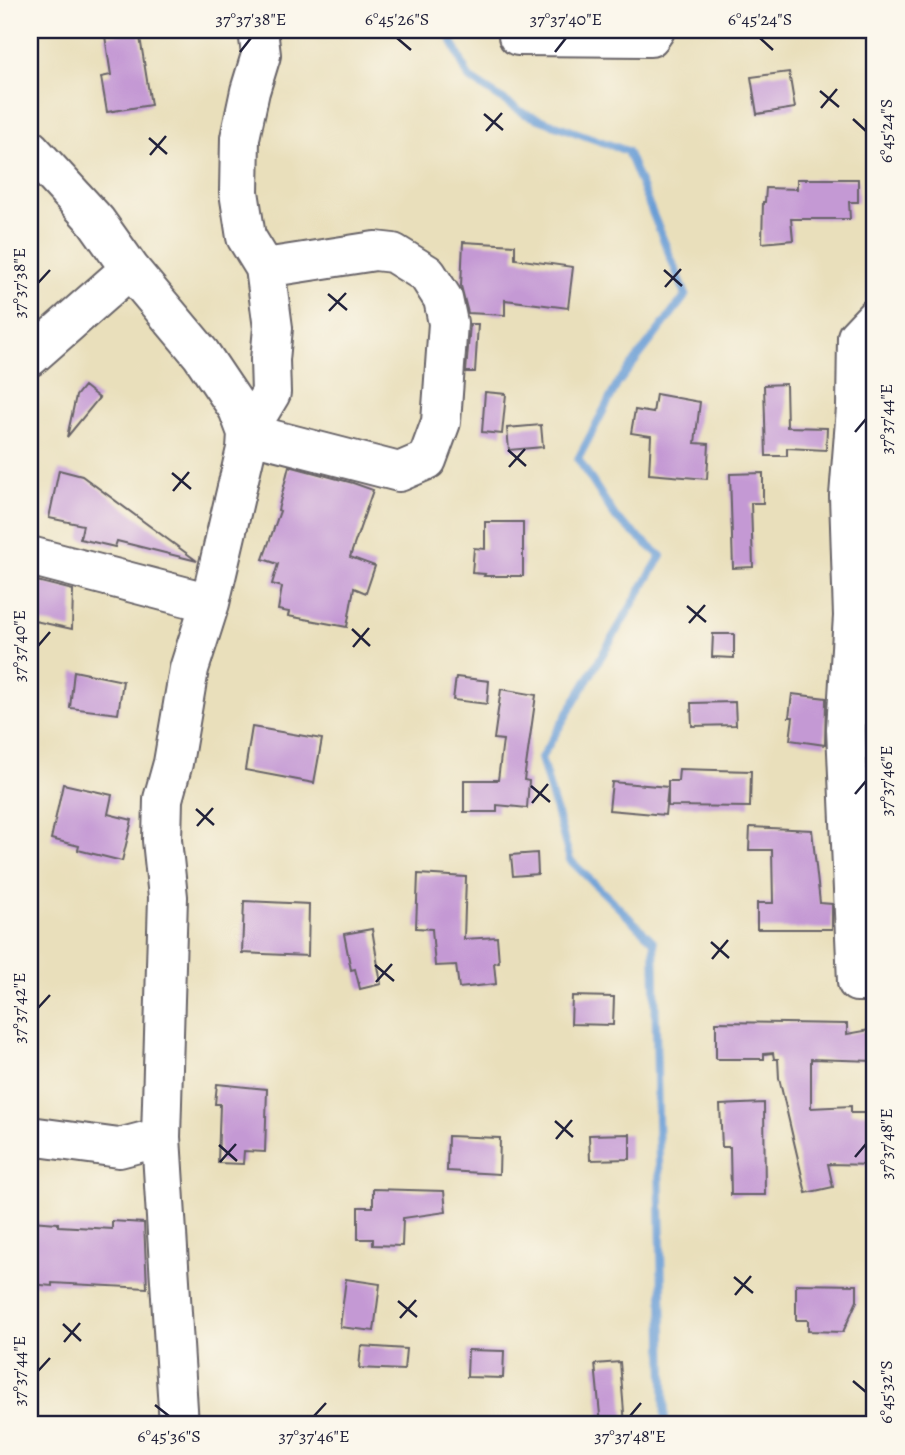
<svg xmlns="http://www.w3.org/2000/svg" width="905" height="1455" font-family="Alegreya,serif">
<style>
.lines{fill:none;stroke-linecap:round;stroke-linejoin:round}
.stream{stroke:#699dd5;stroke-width:8}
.building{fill:#c499d4}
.minor-casing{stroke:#686468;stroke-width:42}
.minor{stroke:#fff;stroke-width:38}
.ticks{fill:none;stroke:#22223b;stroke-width:2.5}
.neatline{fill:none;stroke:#22223b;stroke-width:2.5}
.ticks-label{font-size:18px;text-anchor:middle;fill:#22223b}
</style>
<rect width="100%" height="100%" fill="#fbf7ec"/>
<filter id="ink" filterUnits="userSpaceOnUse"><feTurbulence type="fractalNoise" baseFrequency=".0143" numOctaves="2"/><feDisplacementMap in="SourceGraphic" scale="14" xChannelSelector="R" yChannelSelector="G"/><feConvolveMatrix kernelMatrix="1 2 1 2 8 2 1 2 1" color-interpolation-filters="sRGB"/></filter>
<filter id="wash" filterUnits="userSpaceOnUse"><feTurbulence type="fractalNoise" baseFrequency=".00686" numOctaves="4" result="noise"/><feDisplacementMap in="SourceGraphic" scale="28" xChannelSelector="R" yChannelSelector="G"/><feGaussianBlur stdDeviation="1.57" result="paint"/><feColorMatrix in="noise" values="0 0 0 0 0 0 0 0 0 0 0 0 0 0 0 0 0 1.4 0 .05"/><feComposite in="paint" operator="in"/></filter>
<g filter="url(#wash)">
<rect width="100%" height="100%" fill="#e9dfbb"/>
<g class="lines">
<!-- stream -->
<path class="stream" d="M 447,30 L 469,78 L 525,114 L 627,151 L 686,295 L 618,383 L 578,459 L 616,518 L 661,556 L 541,758 L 570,860 L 654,942 L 665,1425"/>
</g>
<g id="blocks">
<!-- building -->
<path class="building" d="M 139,31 L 151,105 L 107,112 L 101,77 L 111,75 L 105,36 Z
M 789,72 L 795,108 L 757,114 L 751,77 Z
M 797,179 L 858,179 L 858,202 L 849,202 L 850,219 L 791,219 L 793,240 L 762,243 L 763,202 L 765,202 L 766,188 L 797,189 Z
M 463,242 L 515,245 L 515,259 L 573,267 L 568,308 L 505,300 L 505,315 L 468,313 L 461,286 Z
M 470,324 L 478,324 L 475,372 L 466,372 Z
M 786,384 L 787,427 L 827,428 L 826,450 L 787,448 L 787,456 L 766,456 L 764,385 Z
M 84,386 L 99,398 L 67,437 L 76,396 Z
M 485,392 L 506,394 L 502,434 L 482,432 Z
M 656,394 L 700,402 L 695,443 L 709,444 L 707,479 L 649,474 L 651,436 L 631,433 L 635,410 L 653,413 Z
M 541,425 L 543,447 L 509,450 L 507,428 Z
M 289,466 L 353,483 L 373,490 L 350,557 L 375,566 L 366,593 L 354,588 L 347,627 L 288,616 L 289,612 L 278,610 L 282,587 L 272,584 L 278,564 L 263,559 L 280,511 L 278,510 Z
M 59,470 L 82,476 L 197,561 L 117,541 L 115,547 L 80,539 L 83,525 L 49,518 Z
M 763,473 L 763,503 L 751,503 L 753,567 L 733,568 L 730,474 Z
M 485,522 L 523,522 L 523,576 L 484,576 L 485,574 L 472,573 L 474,548 L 485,549 Z
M 33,580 L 73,590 L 72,629 L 30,620 L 30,601 Z
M 713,634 L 734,634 L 734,658 L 712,657 Z
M 74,671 L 123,681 L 118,714 L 70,708 Z
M 456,677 L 489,681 L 487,704 L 453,700 Z
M 501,689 L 536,695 L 524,780 L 529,781 L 527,808 L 497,805 L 497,812 L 464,812 L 464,780 L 498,780 L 503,740 L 494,739 Z
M 792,694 L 826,698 L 825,745 L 790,740 L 793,717 L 789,717 Z
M 735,702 L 736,725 L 692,726 L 691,703 Z
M 252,727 L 322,739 L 314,783 L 245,770 Z
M 679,769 L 751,771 L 750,807 L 668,806 L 668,781 L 678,781 Z
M 612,782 L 668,787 L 665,815 L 609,810 Z
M 63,784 L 112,795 L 108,814 L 132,820 L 122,861 L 78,850 L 79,846 L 51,839 Z
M 750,827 L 812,830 L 820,903 L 832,904 L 832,929 L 757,929 L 757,903 L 773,903 L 772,850 L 749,850 Z
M 537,853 L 538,874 L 513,876 L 511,855 Z
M 418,874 L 466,877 L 464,939 L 497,937 L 499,962 L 494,963 L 496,984 L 459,988 L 456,965 L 435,966 L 432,929 L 416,928 Z
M 244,901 L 309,904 L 308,956 L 242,953 Z
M 372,929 L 381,984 L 360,989 L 355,969 L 351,970 L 344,934 Z
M 572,996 L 614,997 L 613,1025 L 571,1024 Z
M 716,1022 L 847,1024 L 847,1034 L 875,1029 L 875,1061 L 811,1059 L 811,1108 L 851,1106 L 851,1113 L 875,1113 L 875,1165 L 828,1164 L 833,1187 L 806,1193 L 779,1078 L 778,1059 L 774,1059 L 773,1053 L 764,1054 L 764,1059 L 716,1059 Z
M 217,1084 L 267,1089 L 265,1152 L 244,1151 L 243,1164 L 218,1163 L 220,1104 L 215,1104 Z
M 764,1103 L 765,1195 L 731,1195 L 730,1147 L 722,1147 L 720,1105 Z
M 630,1134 L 630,1159 L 590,1160 L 589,1135 Z
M 448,1136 L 500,1138 L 499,1174 L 447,1171 Z
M 373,1189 L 444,1191 L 446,1212 L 403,1218 L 402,1246 L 373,1245 L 373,1239 L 358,1239 L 358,1207 L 373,1207 Z
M 30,1221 L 58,1223 L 58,1226 L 112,1229 L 112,1221 L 144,1223 L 147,1288 L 52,1283 L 52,1286 L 30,1284 Z
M 346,1279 L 380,1284 L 374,1331 L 340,1327 Z
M 796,1284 L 857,1285 L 857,1301 L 843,1332 L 808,1331 L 808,1320 L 796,1320 Z
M 361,1346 L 406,1349 L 404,1370 L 359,1368 Z
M 468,1350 L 504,1351 L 503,1378 L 467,1377 Z
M 620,1362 L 625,1425 L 601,1425 L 595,1364 Z"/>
</g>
</g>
<g filter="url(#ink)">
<use href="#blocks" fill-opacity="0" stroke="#686468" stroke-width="2"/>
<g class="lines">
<defs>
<path id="minor" d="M 258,30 L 261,55 L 250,91 L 240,138 L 239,192 L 246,237 L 265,268 L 273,328 L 270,360 L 271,393 L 247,433 L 399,472 L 427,460 L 441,422 L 448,323 L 443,299 L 427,274 L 393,253 L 375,251 L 265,268
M 518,36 L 650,37 L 655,30
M 30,149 L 96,221 L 130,269 L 201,354 L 238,409 L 247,433 L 246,449 L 210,603 L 189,669 L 173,763 L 163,799 L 162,840 L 168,897 L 161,1137 L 179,1425
M 875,318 L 857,337 L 856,408 L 849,496 L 853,616 L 846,729 L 857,982 L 875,982
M 30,357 L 130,269
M 30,556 L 210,603
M 30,1136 L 119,1148 L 161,1137"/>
</defs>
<!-- minor casing -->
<use href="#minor" class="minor-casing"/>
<!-- minor -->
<use href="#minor" class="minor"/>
</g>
</g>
<!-- ticks -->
<path class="ticks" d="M 397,38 L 411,50M 760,38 L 773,50M 240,52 L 251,38M 555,52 L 566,38M 820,91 L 839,107M 821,108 L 837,89M 484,114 L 503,130M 853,119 L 866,131M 486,131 L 502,113M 149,138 L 167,154M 150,155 L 166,136M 664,270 L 682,286M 38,283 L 50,270M 665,287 L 681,269M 328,294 L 347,310M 329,311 L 346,293M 855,432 L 866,419M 508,450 L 526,466M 509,467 L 525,449M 172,473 L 191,489M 173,491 L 189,472M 687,606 L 706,622M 689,623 L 705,605M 352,629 L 370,646M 38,646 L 50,632M 353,647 L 369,628M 531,786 L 550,802M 855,794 L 866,781M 532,803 L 548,784M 196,809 L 214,825M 197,826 L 213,808M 711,942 L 729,958M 712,959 L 728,940M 375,965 L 394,981M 376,982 L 392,964M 38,1008 L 50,995M 555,1121 L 573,1137M 556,1139 L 572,1120M 219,1145 L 237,1161M 855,1157 L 866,1144M 220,1162 L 236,1144M 734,1277 L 753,1293M 735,1295 L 751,1276M 398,1301 L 417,1317M 400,1318 L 416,1300M 63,1324 L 81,1341M 64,1342 L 80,1323M 38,1371 L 50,1358M 853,1381 L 866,1392M 155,1405 L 169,1416M 314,1416 L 326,1403M 630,1416 L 641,1403"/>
<!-- margin -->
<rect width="905" height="1455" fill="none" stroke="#fbf7ec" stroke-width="77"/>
<rect x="38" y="38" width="828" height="1378" class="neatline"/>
<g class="ticks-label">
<text x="251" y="25">37°37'38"E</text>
<text x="397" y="25">6°45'26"S</text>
<text x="566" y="25">37°37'40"E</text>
<text x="760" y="25">6°45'24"S</text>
<text transform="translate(886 131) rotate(-90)" y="6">6°45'24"S</text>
<text transform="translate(19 283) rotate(-90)" y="6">37°37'38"E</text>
<text transform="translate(886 419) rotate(-90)" y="6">37°37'44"E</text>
<text transform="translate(19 646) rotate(-90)" y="6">37°37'40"E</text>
<text transform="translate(886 781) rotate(-90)" y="6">37°37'46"E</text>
<text transform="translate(19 1008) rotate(-90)" y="6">37°37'42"E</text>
<text transform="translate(886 1144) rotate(-90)" y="6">37°37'48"E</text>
<text transform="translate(19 1371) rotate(-90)" y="6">37°37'44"E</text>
<text transform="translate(886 1392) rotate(-90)" y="6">6°45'32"S</text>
<text x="169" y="1442">6°45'36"S</text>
<text x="314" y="1442">37°37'46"E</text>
<text x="630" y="1442">37°37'48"E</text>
</g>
</svg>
